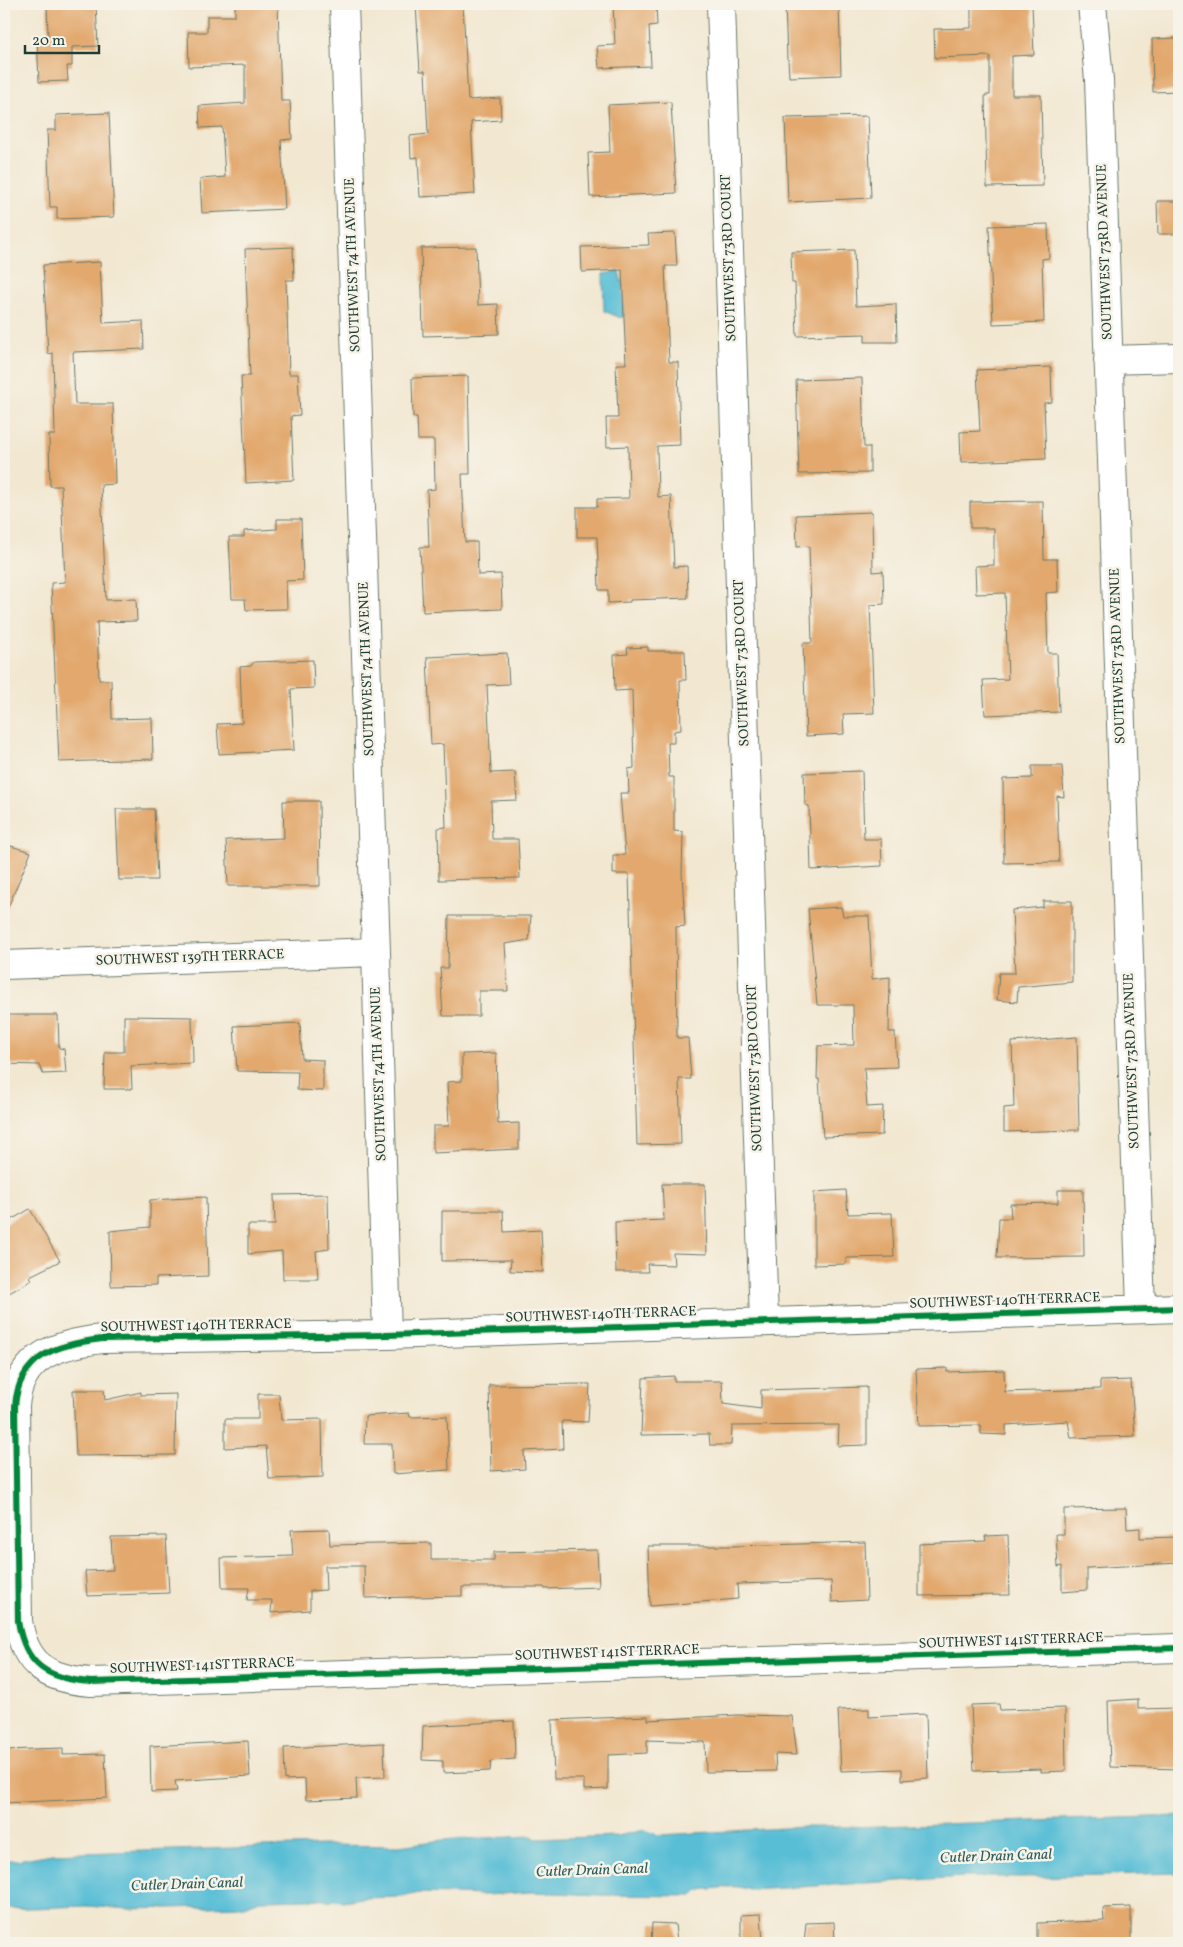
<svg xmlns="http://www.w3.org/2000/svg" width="1183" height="1947" font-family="Vollkorn,serif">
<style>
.water{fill:#58bed6;stroke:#3c7e85}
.building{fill:#e2a86d}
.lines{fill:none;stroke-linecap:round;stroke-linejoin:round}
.minor-casing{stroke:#69796b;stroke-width:30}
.minor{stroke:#fff;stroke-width:28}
.cycleway-casing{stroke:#f7f3e8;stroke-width:9}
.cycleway{stroke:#00873e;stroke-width:6}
.labels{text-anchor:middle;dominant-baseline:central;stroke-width:5;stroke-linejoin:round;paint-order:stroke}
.street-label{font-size:14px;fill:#1f3d34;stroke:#f7f3e8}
.water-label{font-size:15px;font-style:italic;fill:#2d5d5c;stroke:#f7f3e8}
</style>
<rect width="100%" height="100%" fill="#f7f3e8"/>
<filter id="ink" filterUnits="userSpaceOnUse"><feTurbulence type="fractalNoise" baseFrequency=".02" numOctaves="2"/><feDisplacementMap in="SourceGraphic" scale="10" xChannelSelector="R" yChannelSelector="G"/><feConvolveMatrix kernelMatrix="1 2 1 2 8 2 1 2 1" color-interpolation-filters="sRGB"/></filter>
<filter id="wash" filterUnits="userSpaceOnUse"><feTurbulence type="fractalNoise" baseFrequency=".0096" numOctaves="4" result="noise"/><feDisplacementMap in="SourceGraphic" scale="20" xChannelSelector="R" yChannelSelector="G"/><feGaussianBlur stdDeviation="1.12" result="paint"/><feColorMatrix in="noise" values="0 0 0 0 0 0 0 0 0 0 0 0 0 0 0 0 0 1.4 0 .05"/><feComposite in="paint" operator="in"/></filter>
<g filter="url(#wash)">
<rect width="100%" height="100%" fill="#f2e8d2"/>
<!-- water -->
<path class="water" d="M 619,271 L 624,292 L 623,316 L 621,318 L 604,311 L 603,274 Z
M 1179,1816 L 1179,1873 L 1028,1877 L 964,1877 L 750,1890 C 737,1886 733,1886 719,1888 C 708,1890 701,1887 693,1896 L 599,1895 L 531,1892 L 487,1895 L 419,1893 L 402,1897 L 362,1898 L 343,1901 L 310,1899 L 260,1900 L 244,1906 L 130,1909 L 86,1906 L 4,1909 L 4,1860 L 18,1860 L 52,1854 L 323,1845 L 399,1846 L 442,1840 L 532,1836 L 536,1839 L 617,1836 L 645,1830 L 659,1835 L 802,1827 L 852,1827 Z"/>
<g id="blocks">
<!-- building -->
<path class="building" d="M 47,4 L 96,4 L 98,46 L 72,47 L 72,66 L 67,66 L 68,81 L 39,82 L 37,37 L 48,37 Z
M 235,4 L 278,4 L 281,101 L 290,101 L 292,139 L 281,140 L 285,209 L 202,213 L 200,179 L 225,177 L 222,127 L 200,128 L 199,106 L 245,103 L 245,65 L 189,67 L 188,32 L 207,32 L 207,16 L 235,16 Z
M 416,4 L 463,4 L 468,100 L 500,98 L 501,120 L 471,122 L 475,194 L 420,197 L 418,157 L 411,158 L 410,136 L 428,134 L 425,71 L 420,71 Z
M 613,4 L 656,4 L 657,25 L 649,26 L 651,66 L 599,68 L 597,46 L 615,45 Z
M 785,4 L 839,4 L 841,75 L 789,77 L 788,59 L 787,59 Z
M 971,4 L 1032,4 L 1034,55 L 1012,56 L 1012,95 L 1041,95 L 1043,186 L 987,187 L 985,95 L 990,95 L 990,56 L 935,58 L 934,29 L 971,28 Z
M 1179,38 L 1179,91 L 1153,92 L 1152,39 Z
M 671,102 L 676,193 L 590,197 L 588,153 L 610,152 L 608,105 Z
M 109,113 L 114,217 L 57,219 L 57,207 L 50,207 L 47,130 L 56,130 L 56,115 Z
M 868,116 L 871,198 L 788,202 L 785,118 Z
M 1157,201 L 1179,201 L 1179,234 L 1158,234 Z
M 1048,224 L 1049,258 L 1042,259 L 1044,322 L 993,324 L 989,226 Z
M 675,233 L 677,266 L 665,266 L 669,362 L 678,362 L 680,445 L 657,446 L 658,497 L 671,496 L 674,567 L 687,566 L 688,598 L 630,600 L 630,602 L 608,603 L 608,590 L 599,590 L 597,537 L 577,537 L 577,507 L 597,507 L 597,499 L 629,498 L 628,446 L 607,447 L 606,418 L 618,418 L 616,364 L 626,364 L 622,270 L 582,272 L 581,247 L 649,245 L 648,234 Z
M 293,247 L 294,280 L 286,280 L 289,374 L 298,374 L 300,415 L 291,416 L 294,480 L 246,483 L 241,376 L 250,376 L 245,249 Z
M 476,247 L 478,305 L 498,304 L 499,334 L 423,336 L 421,248 Z
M 854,250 L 856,306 L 896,304 L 897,342 L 865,342 L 865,334 L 797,336 L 795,283 L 792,283 L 791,252 Z
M 100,262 L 103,323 L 143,321 L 144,349 L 73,352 L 75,404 L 113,404 L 115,484 L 101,485 L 106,600 L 136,599 L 137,621 L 97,622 L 99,680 L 111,680 L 112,719 L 152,718 L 153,759 L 59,762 L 51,583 L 65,582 L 61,486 L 50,486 L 49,435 L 55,435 L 53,353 L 48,354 L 43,265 Z
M 1051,367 L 1052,402 L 1044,403 L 1046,459 L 961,462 L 960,432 L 980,431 L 977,370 Z
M 468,376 L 470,474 L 462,474 L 465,542 L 477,542 L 478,575 L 501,574 L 502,609 L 423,612 L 420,547 L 429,547 L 427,490 L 435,489 L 434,440 L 418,440 L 417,417 L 413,417 L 412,378 Z
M 862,378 L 864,447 L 870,447 L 870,473 L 799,474 L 796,380 Z
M 1043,501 L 1044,559 L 1057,559 L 1058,592 L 1046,593 L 1048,653 L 1057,653 L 1059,712 L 985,715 L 983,680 L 1008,679 L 1005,593 L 976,594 L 975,566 L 994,565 L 994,528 L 970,528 L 970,502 Z
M 872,512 L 873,572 L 883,571 L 884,604 L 870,605 L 874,713 L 843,714 L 844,734 L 806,736 L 803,643 L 812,643 L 809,546 L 797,547 L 796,515 Z
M 277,519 L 301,519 L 303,580 L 286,581 L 287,609 L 246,610 L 245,599 L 232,599 L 229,537 L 244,537 L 244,531 L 277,529 Z
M 648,647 L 648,651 L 685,651 L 686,680 L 680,680 L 681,730 L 674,731 L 674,743 L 668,743 L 669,777 L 674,777 L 674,831 L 683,832 L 682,873 L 685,926 L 676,927 L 677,1038 L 688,1038 L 691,1079 L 679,1079 L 681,1144 L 637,1145 L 629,874 L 613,874 L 613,855 L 625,855 L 620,793 L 629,793 L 628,769 L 634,768 L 632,690 L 615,691 L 614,655 L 628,654 L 627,648 Z
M 507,653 L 509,684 L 487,685 L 491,773 L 515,772 L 517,800 L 491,801 L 492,839 L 518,839 L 520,878 L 439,880 L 438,828 L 446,827 L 443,744 L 431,745 L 427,657 Z
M 313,660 L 314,688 L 291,689 L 294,750 L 219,754 L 217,724 L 242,723 L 240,667 L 251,666 L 254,662 Z
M 1032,766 L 1062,766 L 1064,797 L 1057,796 L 1059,862 L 1004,863 L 1003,779 L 1032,778 Z
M 862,771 L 864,839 L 881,839 L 882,866 L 811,870 L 809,806 L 805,805 L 804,773 Z
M 283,801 L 319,801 L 320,886 L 228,886 L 226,840 L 284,838 Z
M 116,809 L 154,809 L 157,880 L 119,880 Z
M 4,844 L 31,852 L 4,917 Z
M 1043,901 L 1072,901 L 1072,982 L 1018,987 L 1017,1002 L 997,1000 L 999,973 L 1015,973 L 1012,910 L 1043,907 Z
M 841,907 L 843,916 L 869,916 L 872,979 L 890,977 L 889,1032 L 895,1032 L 897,1067 L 864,1068 L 867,1107 L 883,1106 L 882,1135 L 823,1137 L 819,1079 L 817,1079 L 818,1046 L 854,1045 L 853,1005 L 817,1005 L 808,909 Z
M 449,916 L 531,916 L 529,940 L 505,944 L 508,991 L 479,991 L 479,1016 L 443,1016 L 440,968 L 448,968 Z
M 4,1015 L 58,1015 L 59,1048 L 64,1049 L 66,1073 L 43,1074 L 39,1065 L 4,1064 Z
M 124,1016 L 192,1017 L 193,1063 L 131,1066 L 132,1089 L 104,1089 L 105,1052 L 124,1052 Z
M 300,1023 L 302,1059 L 323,1060 L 323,1091 L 297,1090 L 298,1072 L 237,1071 L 234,1026 Z
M 1077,1037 L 1079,1130 L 1004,1132 L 1004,1108 L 1014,1107 L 1012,1042 Z
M 496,1053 L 498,1124 L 519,1123 L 519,1149 L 433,1153 L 433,1126 L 449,1126 L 447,1082 L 462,1081 L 462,1054 Z
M 662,1184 L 705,1184 L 707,1254 L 673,1253 L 674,1265 L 647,1264 L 648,1272 L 616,1272 L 615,1222 L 664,1220 Z
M 846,1190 L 848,1214 L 892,1213 L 894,1257 L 846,1258 L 846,1264 L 814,1265 L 814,1192 Z
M 1058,1190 L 1083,1190 L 1084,1257 L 997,1258 L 999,1218 L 1011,1218 L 1010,1204 L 1058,1203 Z
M 328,1194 L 329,1249 L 316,1251 L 318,1279 L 283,1279 L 282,1251 L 248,1254 L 248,1225 L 275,1225 L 274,1195 Z
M 206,1197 L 208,1276 L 156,1278 L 156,1285 L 111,1286 L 110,1231 L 150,1227 L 150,1200 Z
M 30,1209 L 60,1261 L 30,1276 L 32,1280 L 4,1296 L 4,1224 Z
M 442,1211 L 503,1211 L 504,1232 L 541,1230 L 543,1272 L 510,1271 L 511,1260 L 442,1261 Z
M 947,1368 L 947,1372 L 1004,1370 L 1005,1392 L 1100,1389 L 1100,1381 L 1131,1380 L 1135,1436 L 1071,1438 L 1068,1421 L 1006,1425 L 1006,1435 L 981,1434 L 981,1425 L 919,1426 L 916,1369 Z
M 674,1376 L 674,1381 L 722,1381 L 723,1404 L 761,1409 L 761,1390 L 867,1387 L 867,1445 L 838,1446 L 839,1425 L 732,1426 L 731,1445 L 710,1445 L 709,1434 L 641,1435 L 643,1378 Z
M 590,1384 L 588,1422 L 562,1421 L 563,1449 L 524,1451 L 525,1469 L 491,1471 L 489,1385 Z
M 73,1390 L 104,1390 L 105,1400 L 141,1392 L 141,1395 L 176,1394 L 175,1455 L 76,1456 Z
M 258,1394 L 279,1394 L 281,1420 L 322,1419 L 323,1477 L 269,1479 L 266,1446 L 225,1448 L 225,1419 L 258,1419 Z
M 409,1413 L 410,1417 L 447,1416 L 449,1470 L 393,1474 L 392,1444 L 364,1444 L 365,1416 Z
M 1126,1508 L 1127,1529 L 1140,1528 L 1140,1538 L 1179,1537 L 1179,1563 L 1087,1568 L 1087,1590 L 1062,1592 L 1062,1566 L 1058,1567 L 1056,1534 L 1064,1534 L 1064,1509 Z
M 329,1529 L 330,1545 L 431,1543 L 431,1560 L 494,1560 L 494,1552 L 597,1550 L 599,1587 L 545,1589 L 544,1587 L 462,1587 L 462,1596 L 365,1598 L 364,1566 L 325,1566 L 326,1590 L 310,1591 L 310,1610 L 271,1613 L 272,1600 L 247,1600 L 249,1588 L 222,1588 L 221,1558 L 293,1556 L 291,1530 Z
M 1008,1535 L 1010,1595 L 919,1596 L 919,1544 L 986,1541 L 985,1536 Z
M 166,1536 L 169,1593 L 87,1596 L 85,1571 L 113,1570 L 111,1537 Z
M 865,1542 L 867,1600 L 832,1602 L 831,1581 L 737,1584 L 738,1599 L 650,1606 L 648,1546 L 735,1546 Z
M 1138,1699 L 1138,1709 L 1179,1708 L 1179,1769 L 1110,1767 L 1108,1701 Z
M 999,1704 L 1000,1710 L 1065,1708 L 1066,1771 L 1041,1772 L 1041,1769 L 974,1771 L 971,1705 Z
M 869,1709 L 869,1717 L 926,1714 L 928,1778 L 902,1780 L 902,1769 L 841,1771 L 838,1710 Z
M 737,1715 L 792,1716 L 797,1755 L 775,1754 L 776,1771 L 706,1772 L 705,1742 L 647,1740 L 647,1753 L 608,1755 L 608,1789 L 584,1790 L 584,1779 L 554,1779 L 552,1720 L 648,1716 L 648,1720 Z
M 514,1721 L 515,1759 L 491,1761 L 490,1771 L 443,1773 L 443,1761 L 422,1760 L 423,1726 Z
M 248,1741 L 250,1776 L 175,1781 L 177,1791 L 151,1792 L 150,1746 Z
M 384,1743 L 385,1777 L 356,1778 L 357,1798 L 306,1800 L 305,1779 L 285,1780 L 284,1748 Z
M 63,1748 L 63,1755 L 105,1754 L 107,1798 L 4,1803 L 4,1750 Z
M 1131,1907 L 1131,1943 L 1037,1943 L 1037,1923 L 1104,1921 L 1103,1908 Z
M 761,1914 L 763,1943 L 741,1943 L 741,1915 Z
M 834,1922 L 835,1943 L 804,1943 L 806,1923 Z
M 652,1923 L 675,1924 L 677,1943 L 651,1943 Z"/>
</g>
</g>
<g filter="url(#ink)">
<use href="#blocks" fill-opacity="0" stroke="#69796b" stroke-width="1"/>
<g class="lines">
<defs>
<path id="minor" d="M 344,4 L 376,952 L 387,1335
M 721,4 L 764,1322
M 1092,4 L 1099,80 L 1141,1309
M 1108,360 L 1179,358
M 4,965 L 376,952
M 1179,1308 L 387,1335 L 102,1339 C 58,1344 19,1355 15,1406 L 18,1621 C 25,1666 48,1679 91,1682 L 1179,1648"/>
</defs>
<!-- minor casing -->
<use href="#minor" class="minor-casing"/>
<!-- minor -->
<use href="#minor" class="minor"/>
<defs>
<path id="cycleway" d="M 1179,1308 L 387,1335 L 102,1339 C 58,1344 19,1355 15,1406 L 18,1621 C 25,1666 48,1679 91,1682 L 1179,1648"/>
</defs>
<!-- cycleway casing -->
<use href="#cycleway" class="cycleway-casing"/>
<!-- cycleway -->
<use href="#cycleway" class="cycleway"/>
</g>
</g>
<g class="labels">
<!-- street labels -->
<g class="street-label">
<text transform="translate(1105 252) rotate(-92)">SOUTHWEST 73RD AVENUE</text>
<text transform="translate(729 258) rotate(-92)">SOUTHWEST 73RD COURT</text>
<text transform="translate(353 265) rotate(-92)">SOUTHWEST 74TH AVENUE</text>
<text transform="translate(1118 656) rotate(-92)">SOUTHWEST 73RD AVENUE</text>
<text transform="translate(742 663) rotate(-92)">SOUTHWEST 73RD COURT</text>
<text transform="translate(367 669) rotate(-92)">SOUTHWEST 74TH AVENUE</text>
<text transform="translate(190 958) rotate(-2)">SOUTHWEST 139TH TERRACE</text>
<text transform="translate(1132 1061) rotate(-92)">SOUTHWEST 73RD AVENUE</text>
<text transform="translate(755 1068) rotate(-92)">SOUTHWEST 73RD COURT</text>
<text transform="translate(379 1074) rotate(-92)">SOUTHWEST 74TH AVENUE</text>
<text transform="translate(1005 1301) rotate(-2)">SOUTHWEST 140TH TERRACE</text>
<text transform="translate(601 1315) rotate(-2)">SOUTHWEST 140TH TERRACE</text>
<text transform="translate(196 1326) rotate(-1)">SOUTHWEST 140TH TERRACE</text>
<text transform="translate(1011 1641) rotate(-2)">SOUTHWEST 141ST TERRACE</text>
<text transform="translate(607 1653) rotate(-2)">SOUTHWEST 141ST TERRACE</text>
<text transform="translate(202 1666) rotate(-2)">SOUTHWEST 141ST TERRACE</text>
</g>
<!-- water labels -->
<g class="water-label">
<text transform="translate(996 1857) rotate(-2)">Cutler Drain Canal</text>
<text transform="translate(592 1871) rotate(-2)">Cutler Drain Canal</text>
<text transform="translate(187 1885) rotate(-2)">Cutler Drain Canal</text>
</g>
</g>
<!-- margin -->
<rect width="1183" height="1947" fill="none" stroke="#f7f3e8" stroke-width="20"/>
<!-- scale -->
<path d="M25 45v8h74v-8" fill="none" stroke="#1f3d34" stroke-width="2.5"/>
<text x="32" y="45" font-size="15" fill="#1f3d34" stroke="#f7f3e8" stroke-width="4" paint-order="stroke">20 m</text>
</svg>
